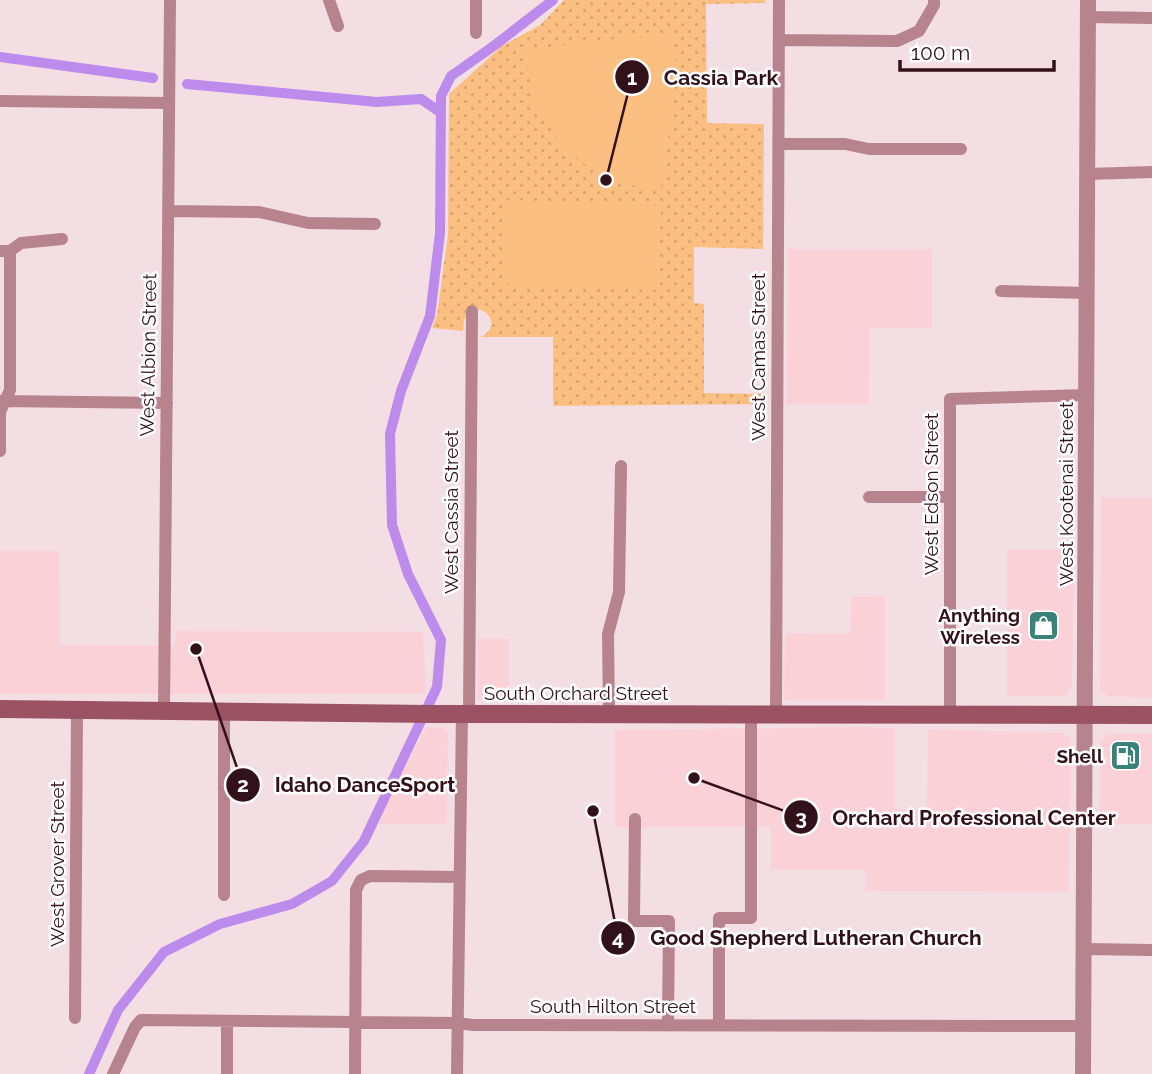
<svg xmlns="http://www.w3.org/2000/svg" width="1152" height="1074" font-family="Raleway,sans-serif">
<style>
.built{fill:#fbd1d8}
.grass{fill:url(#grass-dots)}
.pitch{fill:#fbbf82}
.lines{fill:none;stroke-linecap:round;stroke-linejoin:round}
.canal{stroke:#bc8bec;stroke-width:10}
.minor{stroke:#b7838d;stroke-width:12}
.tertiary{stroke:#b7838d;stroke-width:16}
.secondary{stroke:#9b5363;stroke-width:18}
.labels{text-anchor:middle;dominant-baseline:central;stroke-width:5;stroke-linejoin:round;paint-order:stroke}
.street-label{font-size:19px;fill:#33111a;stroke:#fff}
.poi-label{font-size:19px;font-weight:bold;fill:#33111a;stroke:#fff;text-anchor:end}
.leader{fill:none;stroke:#33111a;stroke-width:2.5}
.callout-dot{fill:#33111a;stroke:#fff;stroke-width:2.5}
.mark-label{font-size:21px;text-anchor:middle;font-weight:bold;fill:#fff}
.callout-label{font-size:21px;text-anchor:middle;font-weight:bold;fill:#33111a;stroke:#fff;stroke-width:5;stroke-linejoin:round;paint-order:stroke}
</style>
<defs>
<pattern id="grass-dots" width="8" height="8" patternUnits="userSpaceOnUse" patternTransform="scale(1.75)"><rect width="8" height="8" fill="#fbbf82"/><path d="M2 2h.1M6 6h.1" fill="none" stroke="#d8a370" stroke-width="1.8" stroke-linecap="round"/></pattern>
</defs>
<rect width="100%" height="100%" fill="#f3dfe3"/>
<!-- built -->
<path class="built" d="M 788,249 L 932,249 L 932,328 L 870,328 L 869,404 L 786,404 Z
M 1101,497 L 1152,497 L 1152,698 L 1108,696 L 1100,689 Z
M 1007,550 L 1074,550 L 1072,688 L 1065,696 L 1007,696 Z
M 0,551 L 59,551 L 60,645 L 175,646 L 176,631 L 423,632 L 426,688 L 425,694 L 0,694 Z
M 885,596 L 885,700 L 784,700 L 785,633 L 850,634 L 851,597 Z
M 478,639 L 509,639 L 509,700 L 478,700 Z
M 427,727 L 444,728 L 448,734 L 447,824 L 379,824 L 396,782 Z
M 866,727 L 895,729 L 895,809 L 927,810 L 928,729 L 1064,733 L 1071,739 L 1069,892 L 865,891 L 865,870 L 771,870 L 771,826 L 615,827 L 615,730 Z
M 1108,734 L 1152,734 L 1152,824 L 1099,824 L 1100,742 Z"/>
<!-- grass -->
<path class="grass" d="M 564,0 L 765,0 L 765,3 L 706,4 L 707,123 L 764,124 L 763,249 L 694,247 L 694,303 L 704,304 L 704,393 L 763,394 L 763,404 L 553,406 L 553,337 L 481,337 C 505,324 481,299 467,315 C 463,319 464,326 463,331 L 432,328 L 437,315 L 448,235 L 449,94 L 502,46 L 540,25 Z"/>
<!-- pitch -->
<path class="pitch" d="M 669,36 L 676,49 L 676,81 L 661,189 L 628,185 L 590,169 L 559,142 L 533,100 L 525,50 L 623,38 Z
M 505,200 L 661,206 L 658,290 L 502,284 Z"/>
<g class="lines">
<!-- canal -->
<path class="canal" d="M 0,57 L 153,78
M 187,84 L 377,102 L 421,99 L 440,112
M 89,1074 L 118,1010 L 164,952 L 220,924 L 292,904 L 332,881 L 364,841 L 437,687 L 441,640 L 408,574 L 392,525 L 390,434 L 401,391 L 430,316 L 440,233 L 441,96 L 451,76 L 495,45 L 553,0"/>
<!-- minor -->
<path class="minor" d="M 329,0 L 338,26
M 1088,17 L 1152,18
M 476,33 L 476,0
M 779,40 L 897,41 L 919,31 L 934,5 L 934,0
M 0,101 L 169,103
M 779,144 L 845,144 L 869,149 L 961,149
M 1088,174 L 1152,172
M 168,211 L 259,212 L 308,223 L 375,224
M 0,251 L 10,251 L 21,243 L 62,239
M 1001,291 L 1087,293
M 0,401 L 167,403
M 0,451 L 0,412 L 10,390 L 10,251
M 869,497 L 950,497
M 164,711 L 170,0
M 469,714 L 472,311
M 609,714 L 608,634 L 619,592 L 621,466
M 776,714 L 779,0
M 950,715 L 950,399 L 1087,395
M 635,819 L 634,921 L 669,921 L 668,1025
M 224,895 L 224,711
M 1085,949 L 1152,950
M 75,1018 L 77,710
M 719,1025 L 719,918 L 751,918 L 751,714
M 113,1074 L 135,1027 L 141,1020 L 457,1023 L 473,1025 L 1084,1026
M 227,1074 L 227,1021
M 355,1074 L 356,890 L 361,880 L 370,876 L 460,877
M 457,1074 L 462,714"/>
<!-- tertiary -->
<path class="tertiary" d="M 1083,1074 C 1088,716 1088,358 1088,0"/>
<!-- secondary -->
<path class="secondary" d="M 0,709 L 432,714 L 1152,715"/>
</g>
<!-- icons -->
<defs>
<symbol id="shop-square" viewBox="-11 -11 22 22"><rect x="-9" y="-9" width="18" height="18" rx="4" fill="#3a817a" stroke="#fff"/><path d="M-5-2.5h2.3a2.7 3.5 0 0 1 5.4 0H5L5.5 6h-11ZM-1.5-2.5h3a1.5 2.3 0 0 0-3 0Z" fill="#fff"/></symbol>
<symbol id="fuel-square" viewBox="-11 -11 22 22"><rect x="-9" y="-9" width="18" height="18" rx="4" fill="#3a817a" stroke="#fff"/><path d="M-5.5-6h7V0h2V4h1.3V-2.5L3-4.5l.8-.8L6-3V5H2.5V1h-1V6h-7ZM-4.2-4.7v3.2H.2V-4.7Z" fill="#fff"/></symbol>
</defs>
<g fill-rule="evenodd">
<use href="#shop-square" x="1026" y="608" width="35" height="35"/>
<use href="#fuel-square" x="1108" y="738" width="35" height="35"/>
</g>
<g class="labels">
<!-- street labels -->
<g class="street-label">
<text transform="translate(148 355) rotate(-89)">West Albion Street</text>
<text transform="translate(758 357) rotate(-90)">West Camas Street</text>
<text transform="translate(931 494) rotate(-90)">West Edson Street</text>
<text transform="translate(1066 494) rotate(-90)">West Kootenai Street</text>
<text transform="translate(451 512) rotate(-90)">West Cassia Street</text>
<text x="576" y="693">South Orchard Street</text>
<text transform="translate(57 864) rotate(-90)">West Grover Street</text>
<text x="613" y="1006">South Hilton Street</text>
</g>
<!-- poi labels -->
<g class="poi-label">
<text x="1020" y="615">Anything<tspan x="1020" dy="22">Wireless</tspan></text>
<text x="1103" y="756">Shell</text>
</g>
</g>
<!-- callouts -->
<path class="leader" d="M606 180L632 77M196 649L243 785M694 778L801 817M593 811L618 938"/>
<g class="callout-dot">
<circle cx="606" cy="180" r="7"/>
<circle cx="196" cy="649" r="7"/>
<circle cx="694" cy="778" r="7"/>
<circle cx="593" cy="811" r="7"/>
<circle cx="632" cy="77" r="18"/>
<circle cx="243" cy="785" r="18"/>
<circle cx="801" cy="817" r="18"/>
<circle cx="618" cy="938" r="18"/>
</g>
<g class="mark-label">
<text x="632" y="85">1</text>
<text x="243" y="792">2</text>
<text x="801" y="825">3</text>
<text x="618" y="945">4</text>
</g>
<g class="callout-label">
<text x="721" y="85">Cassia Park</text>
<text x="365" y="792">Idaho DanceSport</text>
<text x="974" y="825">Orchard Professional Center</text>
<text x="816" y="945">Good Shepherd Lutheran Church</text>
</g>
<!-- scale -->
<path d="M900 60v10h154v-10" fill="none" stroke="#33111a" stroke-width="3.5"/>
<text x="911" y="60" font-size="21" fill="#33111a" stroke="#ffffff" stroke-width="5" paint-order="stroke">100 m</text>
</svg>
